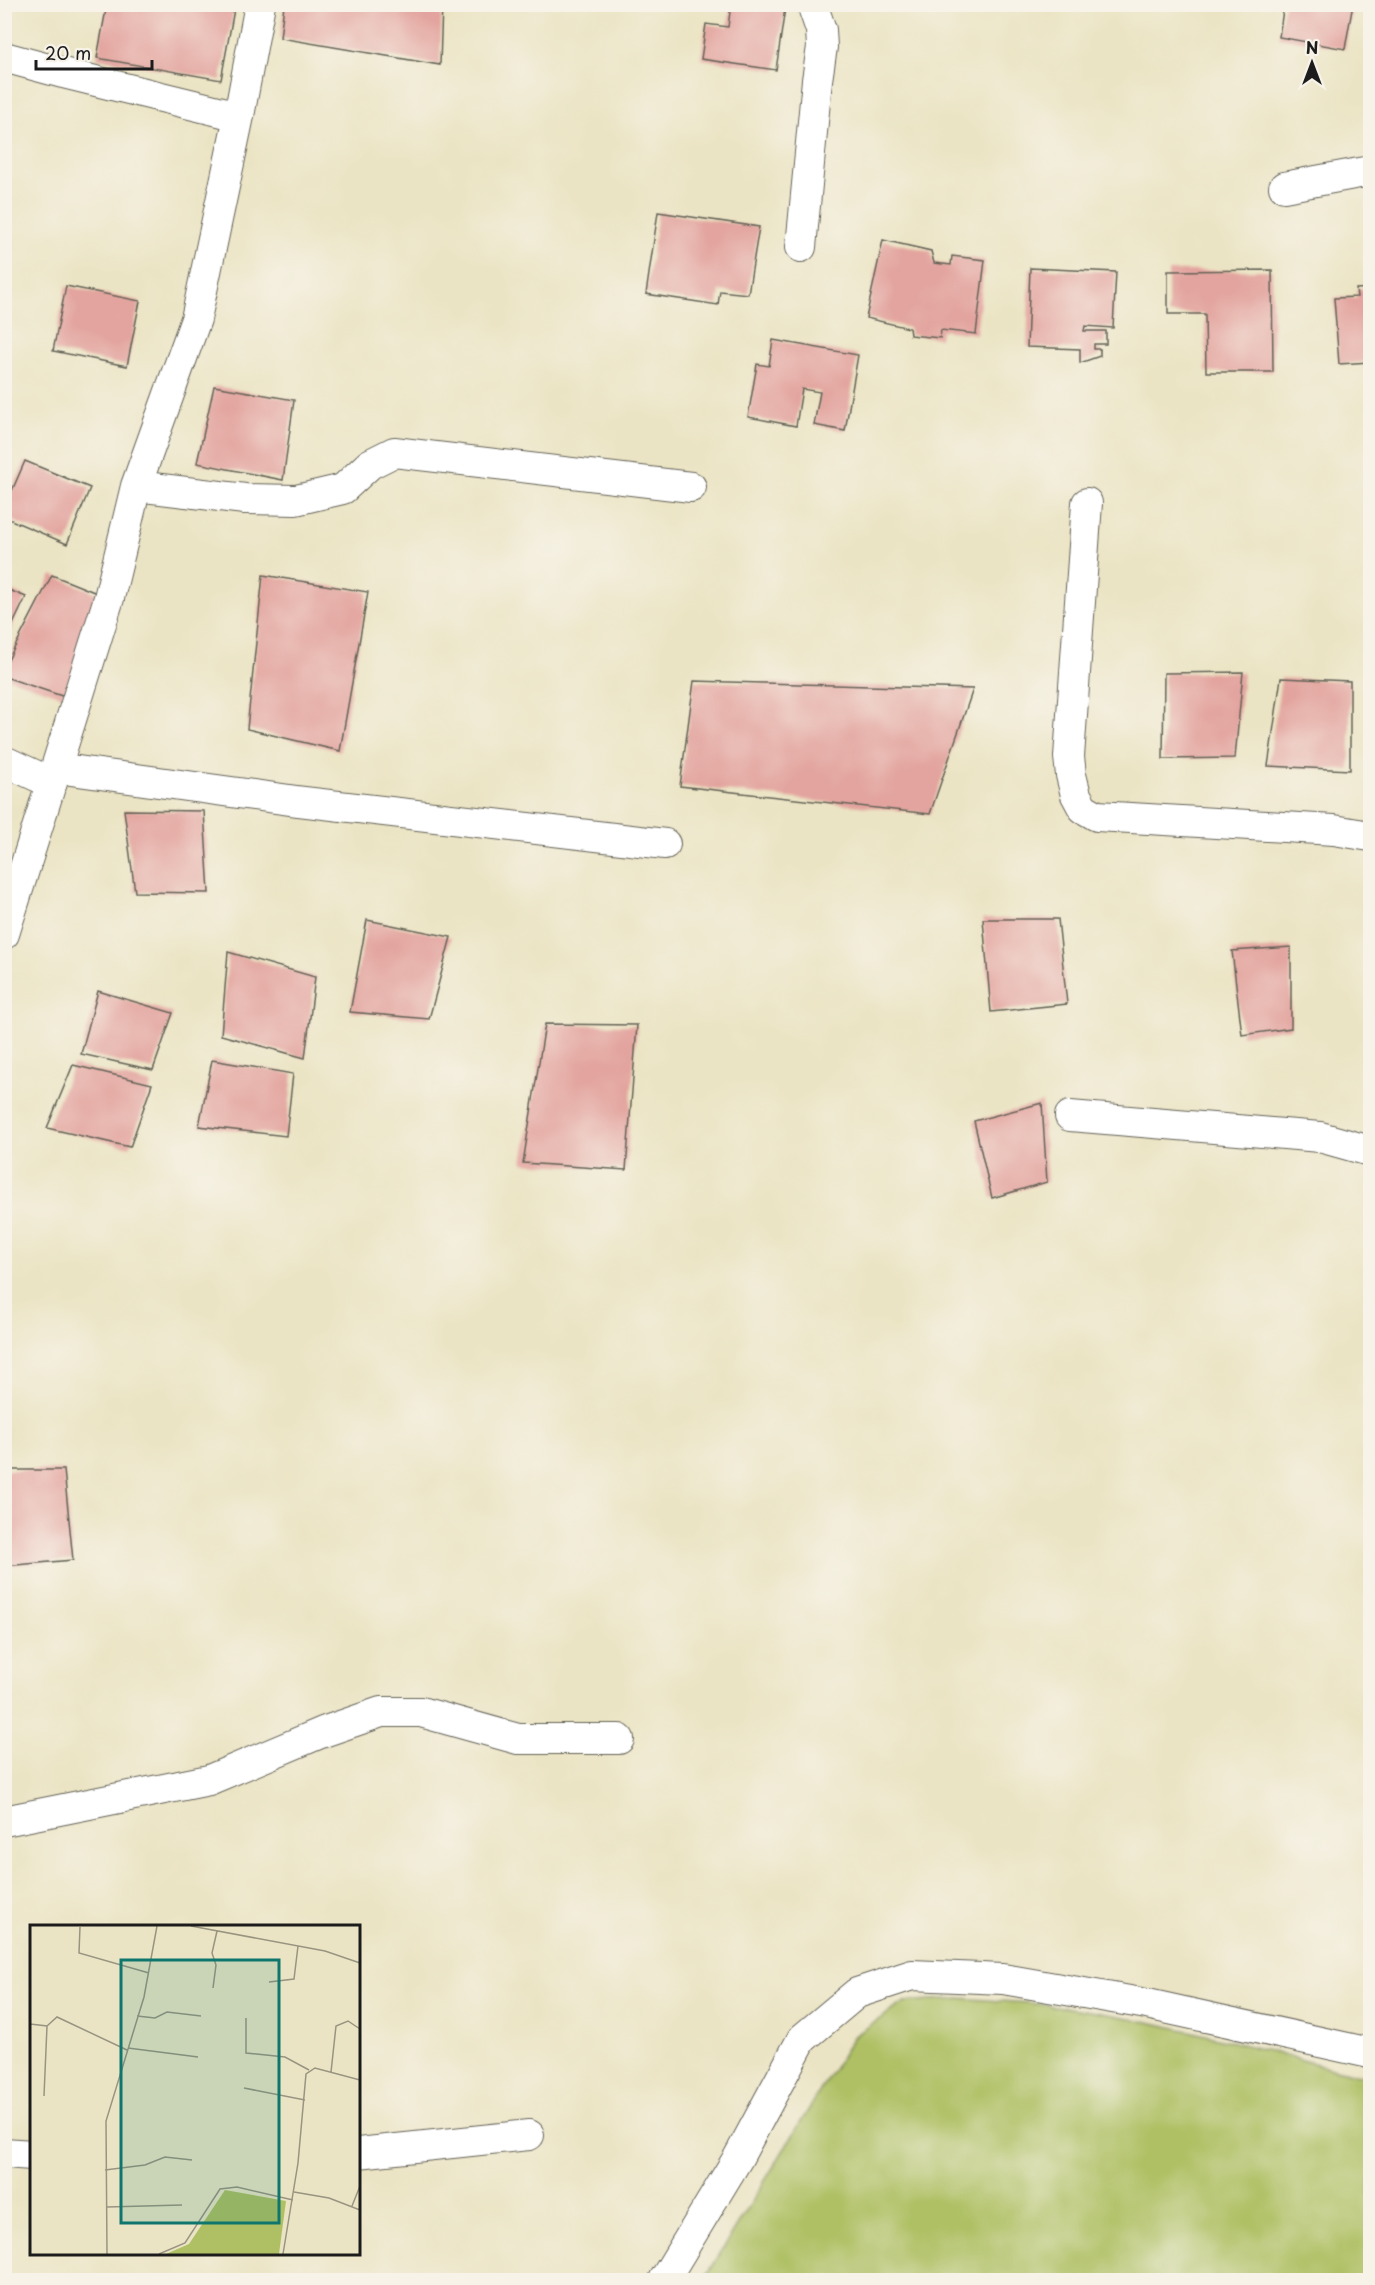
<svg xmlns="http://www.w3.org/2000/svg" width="1375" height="2285" font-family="'Playpen Sans',sans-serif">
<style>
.green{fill:#aec063;stroke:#656e40;stroke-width:1.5}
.building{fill:#e3a49f}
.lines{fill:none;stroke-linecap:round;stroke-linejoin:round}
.street-casing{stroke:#646257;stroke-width:32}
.street{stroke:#fff;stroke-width:30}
.inset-road{fill:none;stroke:#989481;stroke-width:1.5}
.view{fill:#0f766e;fill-opacity:0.15;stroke:#0f766e;stroke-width:3}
.inset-edge{fill:none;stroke:#1c1c1c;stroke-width:3}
</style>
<rect width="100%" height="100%" fill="#f7f3e8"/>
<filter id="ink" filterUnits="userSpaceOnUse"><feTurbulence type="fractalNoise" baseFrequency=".0167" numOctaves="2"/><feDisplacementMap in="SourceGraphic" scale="12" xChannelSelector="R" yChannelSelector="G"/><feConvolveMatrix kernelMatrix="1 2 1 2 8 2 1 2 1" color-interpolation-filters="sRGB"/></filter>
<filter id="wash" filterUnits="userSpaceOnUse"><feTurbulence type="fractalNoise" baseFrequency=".008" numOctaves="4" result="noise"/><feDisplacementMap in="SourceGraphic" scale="24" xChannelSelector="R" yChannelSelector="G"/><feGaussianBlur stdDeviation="1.35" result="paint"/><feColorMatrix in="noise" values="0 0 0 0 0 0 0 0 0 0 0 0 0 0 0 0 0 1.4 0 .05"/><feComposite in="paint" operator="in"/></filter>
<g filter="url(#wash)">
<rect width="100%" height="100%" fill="#ebe4c4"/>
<!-- green -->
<path class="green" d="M 959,1998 C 982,2000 1005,2001 1028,2003 C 1144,2014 1258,2049 1370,2078 L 1370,2280 L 704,2280 L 853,2037 L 905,2002 Z"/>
<g id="blocks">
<!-- building -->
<path class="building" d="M 107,4 L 235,4 L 221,80 L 97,58 Z
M 731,4 L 762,4 L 785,8 L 776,70 L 701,59 L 706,24 L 728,27 Z
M 1284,4 L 1353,4 L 1345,49 L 1279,37 Z
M 284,5 L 442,5 L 440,65 L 280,38 Z
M 658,212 L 759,227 L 748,294 L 720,291 L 718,305 L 646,294 Z
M 883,240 L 931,251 L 934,263 L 951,265 L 952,256 L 985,260 L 976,334 L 941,330 L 940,338 L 910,335 L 909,328 L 866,318 Z
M 1030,268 L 1116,272 L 1113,328 L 1085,326 L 1084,331 L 1106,331 L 1106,344 L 1094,344 L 1094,349 L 1100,349 L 1100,356 L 1080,363 L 1080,349 L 1027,347 Z
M 1272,270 L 1273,372 L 1206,372 L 1205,314 L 1168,314 L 1168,271 Z
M 66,286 L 140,301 L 127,366 L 53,351 Z
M 1370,288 L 1370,362 L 1339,364 L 1334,298 L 1357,297 L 1356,289 Z
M 773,340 L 858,355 L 845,431 L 814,425 L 820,392 L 802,389 L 796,426 L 748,417 L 757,364 L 769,366 Z
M 214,386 L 294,400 L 283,480 L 197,463 Z
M 25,461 L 90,488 L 67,544 L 4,517 L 4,509 Z
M 52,575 L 109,598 L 62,696 L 5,677 L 5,666 Z
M 263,575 L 368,592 L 340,751 L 247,729 Z
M 4,588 L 26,597 L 4,643 Z
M 1243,672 L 1235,758 L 1163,759 L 1164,673 Z
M 1281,678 L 1350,681 L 1350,770 L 1268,766 Z
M 694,681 L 973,689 L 930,814 L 680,786 Z
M 124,810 L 204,811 L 209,893 L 135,892 Z
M 983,919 L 1058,919 L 1067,1004 L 991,1012 Z
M 367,920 L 451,937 L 429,1019 L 350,1012 Z
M 1291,947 L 1291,1028 L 1242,1035 L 1232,951 Z
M 228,952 L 315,977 L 305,1058 L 221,1035 Z
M 98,991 L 173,1013 L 153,1070 L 81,1054 Z
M 545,1024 L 637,1025 L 626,1170 L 523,1163 Z
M 212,1060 L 293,1074 L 286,1136 L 199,1126 Z
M 73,1065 L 152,1084 L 130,1147 L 47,1128 Z
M 1042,1103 L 1047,1182 L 992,1198 L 974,1121 Z
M 4,1470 L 64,1470 L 73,1560 L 4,1566 Z"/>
</g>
</g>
<g filter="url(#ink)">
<use href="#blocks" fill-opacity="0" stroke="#646257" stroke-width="1.5"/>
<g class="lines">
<defs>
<path id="street" d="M 4,57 L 63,73 L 239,116
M 1284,187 L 1370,171
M 801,247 L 817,80 L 822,47 L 821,30 L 812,4
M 136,486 L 245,499 L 296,500 L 343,489 L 370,464 L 394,452 L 691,487
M 1087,503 L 1069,757 L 1071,775 L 1076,795 L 1083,808 L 1097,816 L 1334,830 L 1370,836
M 4,761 L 52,783
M 56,768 L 297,801 L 665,844
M 4,934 L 109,598 L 136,486 L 196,319 L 239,116 L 260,4
M 1070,1116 L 1320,1137 L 1370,1151
M 4,1821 L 209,1780 L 323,1732 L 381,1712 L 421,1712 L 518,1739 L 619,1739
M 4,2153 L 32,2155
M 358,2153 L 529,2135
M 664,2280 L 738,2158 L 802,2039 L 857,1993 L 912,1975 L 1003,1979 L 1147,2004 L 1370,2053"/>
</defs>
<!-- street casing -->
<use href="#street" class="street-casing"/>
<!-- street -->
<use href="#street" class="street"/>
</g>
</g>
<!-- overview -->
<g transform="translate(30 1925)">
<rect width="330" height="330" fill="#ebe4c4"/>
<path d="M 195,265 L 256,276 L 249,329 L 136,329 L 159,319 Z" fill="#aec063"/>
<path class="inset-road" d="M 161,1 L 295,26 L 330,38M 50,2 L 49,28 L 119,48M 239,57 L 264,54 L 268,21M 183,63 L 186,40 L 182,28 L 187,6M 107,91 L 125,93 L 137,87 L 171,91M 216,93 L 216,128 L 255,132 L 279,145M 0,99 L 17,101 L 14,171M 17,101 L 27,92 L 97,125M 98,123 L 168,132M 301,147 L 306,101 L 318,96 L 330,104M 214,163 L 275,175M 75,245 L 115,240 L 135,232 L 162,235M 264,267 L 299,273 L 330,285M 322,281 L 330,261M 77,282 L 152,280M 77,329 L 76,196 L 114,72 L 127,1M 129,329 L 155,318 L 190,264 L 207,262 L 263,275M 253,329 L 268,238 L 276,149 L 285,143 L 330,155"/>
<path class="view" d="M 91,35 L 249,35 L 249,298 L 91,298 Z"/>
<rect width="330" height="330" class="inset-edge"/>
</g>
<!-- margin -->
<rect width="1375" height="2285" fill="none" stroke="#f7f3e8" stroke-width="24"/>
<!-- north arrow -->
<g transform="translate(1312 63)" stroke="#f7f3e8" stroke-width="4.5" paint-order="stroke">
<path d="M0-4.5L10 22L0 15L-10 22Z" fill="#1c1c1c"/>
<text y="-9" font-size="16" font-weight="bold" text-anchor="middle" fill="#1c1c1c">N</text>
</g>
<!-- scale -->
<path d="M36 60v9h116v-9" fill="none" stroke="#1c1c1c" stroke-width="3"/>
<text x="45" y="60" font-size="18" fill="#1c1c1c" stroke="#f7f3e8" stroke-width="4.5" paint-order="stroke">20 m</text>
</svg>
